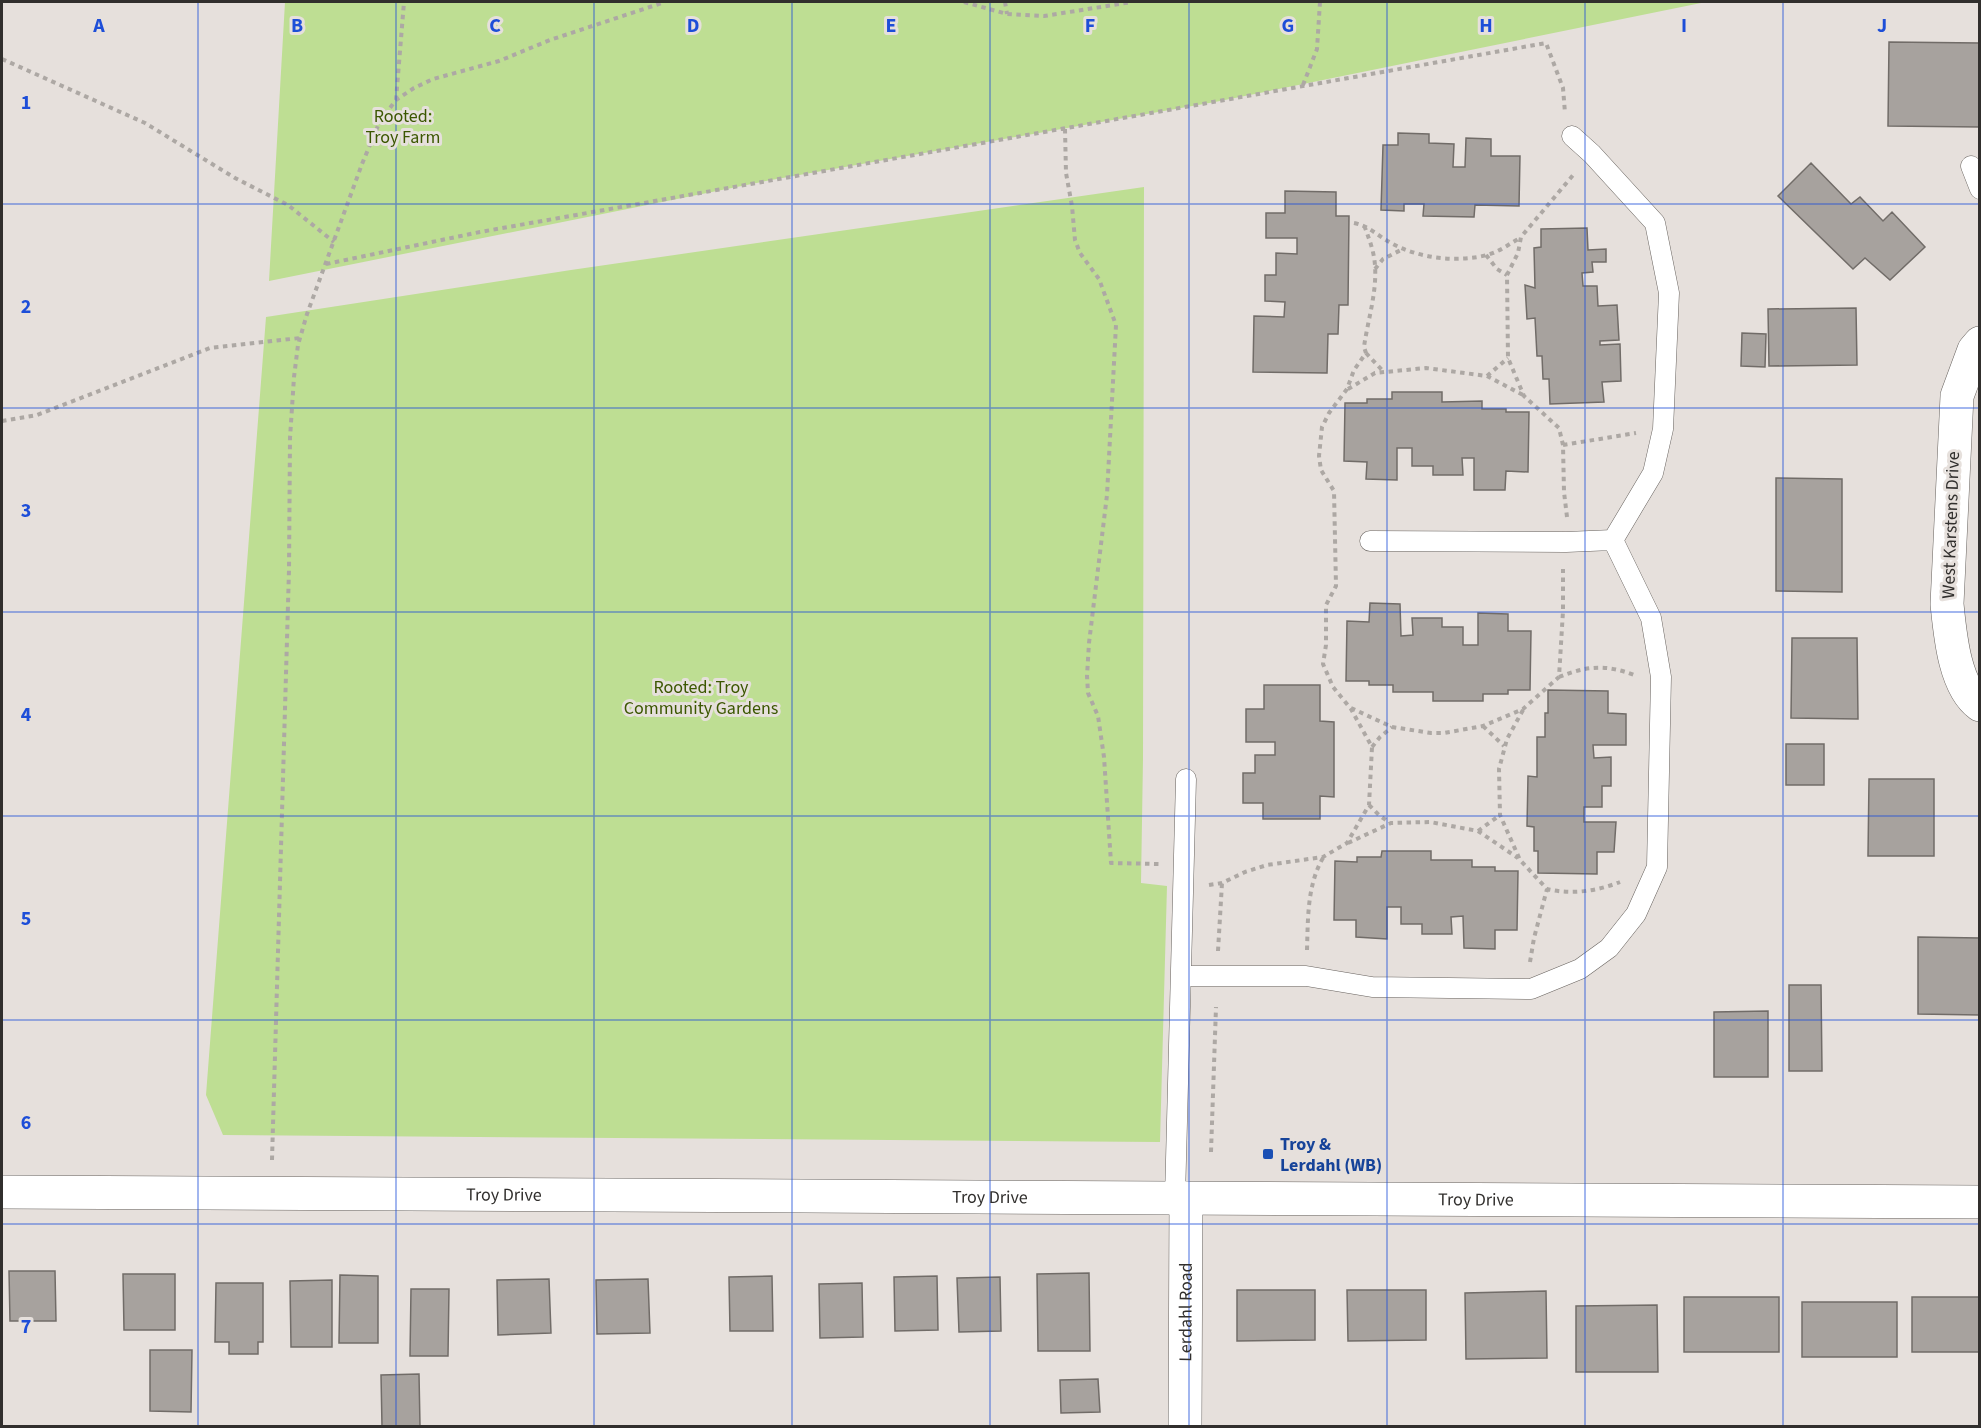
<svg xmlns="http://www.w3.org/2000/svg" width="1981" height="1428" font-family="'Source Sans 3',sans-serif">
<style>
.green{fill:#bede93}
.building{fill:#a7a29e;stroke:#716c68;stroke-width:1.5}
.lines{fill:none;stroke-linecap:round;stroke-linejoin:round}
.lane-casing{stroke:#67625e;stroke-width:21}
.street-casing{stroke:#67625e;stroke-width:34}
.secondary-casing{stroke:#67625e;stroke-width:34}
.path{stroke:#ada8a4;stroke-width:4;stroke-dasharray:4.5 4.5;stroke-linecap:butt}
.lane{stroke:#fff;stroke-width:20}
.street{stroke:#fff;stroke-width:33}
.secondary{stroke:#fff;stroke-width:33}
.grid{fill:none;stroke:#1d4ed8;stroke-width:1.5;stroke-opacity:0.55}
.transit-dot{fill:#1a4fb4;stroke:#e6e0dc;stroke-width:2}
.labels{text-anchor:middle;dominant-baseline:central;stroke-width:6;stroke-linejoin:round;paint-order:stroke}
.park-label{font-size:18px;fill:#3b5700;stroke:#e6e0dc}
.street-label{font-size:18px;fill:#312f2d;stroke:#e6e0dc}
.transit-label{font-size:18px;font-weight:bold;fill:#164399;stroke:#e6e0dc;text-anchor:start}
.grid-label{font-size:20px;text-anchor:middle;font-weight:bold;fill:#1d4ed8;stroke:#e6e0dc;stroke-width:6;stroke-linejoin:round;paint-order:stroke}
</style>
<rect width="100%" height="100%" fill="#e6e0dc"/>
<!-- green -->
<path class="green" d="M 285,2 L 1706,2 L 1215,102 L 771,180 L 269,281 Z
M 1144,187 L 1143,759 L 1141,883 L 1167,886 L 1160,1142 L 223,1135 L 206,1095 L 266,317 L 571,270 Z"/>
<!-- building -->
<path class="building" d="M 1889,42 L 1980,43 L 1980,127 L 1888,126 Z
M 1398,133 L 1429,134 L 1429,143 L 1454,144 L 1453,167 L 1465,167 L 1466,138 L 1491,139 L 1491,156 L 1520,156 L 1519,206 L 1475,205 L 1474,217 L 1423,216 L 1424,204 L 1404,204 L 1404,211 L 1381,210 L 1383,145 L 1398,145 Z
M 1811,163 L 1851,204 L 1860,197 L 1883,221 L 1892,212 L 1925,247 L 1890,280 L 1865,258 L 1853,269 L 1778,196 Z
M 1285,191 L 1336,192 L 1336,216 L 1349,216 L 1348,305 L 1339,305 L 1338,334 L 1328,334 L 1327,373 L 1253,372 L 1254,316 L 1284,317 L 1285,302 L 1265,301 L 1265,275 L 1276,275 L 1276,253 L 1297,254 L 1297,238 L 1266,238 L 1266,213 L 1285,213 Z
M 1587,228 L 1588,250 L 1606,249 L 1606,262 L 1592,262 L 1593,272 L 1582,273 L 1583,286 L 1597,286 L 1598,306 L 1617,305 L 1619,340 L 1600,341 L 1600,345 L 1620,344 L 1621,381 L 1602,382 L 1604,402 L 1550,404 L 1549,379 L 1543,379 L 1542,356 L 1537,356 L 1535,318 L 1527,319 L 1525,285 L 1535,288 L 1534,248 L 1541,247 L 1541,229 Z
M 1856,308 L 1857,365 L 1769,366 L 1768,309 Z
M 1742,333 L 1766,334 L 1765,367 L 1741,366 Z
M 1392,392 L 1442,392 L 1442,402 L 1482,401 L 1482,409 L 1506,409 L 1506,412 L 1529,412 L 1528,472 L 1506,471 L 1505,490 L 1474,490 L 1474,458 L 1462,458 L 1463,475 L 1433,475 L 1433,466 L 1412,466 L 1412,448 L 1397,448 L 1397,480 L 1366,479 L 1367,462 L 1344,461 L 1345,403 L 1367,403 L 1367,399 L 1392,399 Z
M 1776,478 L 1842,479 L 1842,592 L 1776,591 Z
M 1370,603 L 1400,604 L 1401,636 L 1413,635 L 1412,618 L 1442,618 L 1442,627 L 1463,627 L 1463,645 L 1478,645 L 1478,613 L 1508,614 L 1508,631 L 1531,631 L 1530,690 L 1508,690 L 1508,694 L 1483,694 L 1483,701 L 1433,701 L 1433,692 L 1393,692 L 1393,685 L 1369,685 L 1369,681 L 1346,681 L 1347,621 L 1369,622 Z
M 1792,638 L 1857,638 L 1858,719 L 1791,718 Z
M 1264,685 L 1320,685 L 1320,721 L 1334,722 L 1334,797 L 1320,796 L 1320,819 L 1263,819 L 1263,803 L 1243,803 L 1243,773 L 1255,773 L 1255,755 L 1275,755 L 1275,742 L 1246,742 L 1246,709 L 1264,709 Z
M 1548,690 L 1608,691 L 1608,713 L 1626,714 L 1626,745 L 1593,745 L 1594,758 L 1611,757 L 1611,786 L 1602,786 L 1602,807 L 1584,807 L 1584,822 L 1616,822 L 1614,852 L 1597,852 L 1597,874 L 1538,873 L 1538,851 L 1534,851 L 1534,827 L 1527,826 L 1528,776 L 1537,777 L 1537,737 L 1545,737 L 1545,713 L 1548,713 Z
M 1786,744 L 1824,744 L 1824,785 L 1786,785 Z
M 1869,779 L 1934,779 L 1934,856 L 1868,856 Z
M 1382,851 L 1431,851 L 1431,860 L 1472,860 L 1472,867 L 1495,867 L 1495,871 L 1518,871 L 1517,930 L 1495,930 L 1495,949 L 1464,948 L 1463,916 L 1451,917 L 1452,934 L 1422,934 L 1422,924 L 1401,924 L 1401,907 L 1387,907 L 1387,939 L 1356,937 L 1356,920 L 1334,920 L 1335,861 L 1357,862 L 1357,857 L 1381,857 Z
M 1918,937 L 1980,938 L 1980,1015 L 1918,1014 Z
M 1789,985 L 1821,985 L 1822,1071 L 1789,1071 Z
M 1768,1011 L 1768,1077 L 1714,1077 L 1714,1012 Z
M 9,1271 L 55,1271 L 56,1321 L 10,1321 Z
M 1089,1273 L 1090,1351 L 1038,1351 L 1037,1274 Z
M 123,1274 L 175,1274 L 175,1330 L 124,1330 Z
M 340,1275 L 378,1276 L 378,1343 L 339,1343 Z
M 772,1276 L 773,1331 L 730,1331 L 729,1277 Z
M 937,1276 L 938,1330 L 895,1331 L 894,1277 Z
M 1000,1277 L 1001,1331 L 959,1332 L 957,1278 Z
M 549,1279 L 551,1333 L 498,1335 L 497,1280 Z
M 648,1279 L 650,1333 L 597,1334 L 596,1280 Z
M 332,1280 L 332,1347 L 291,1347 L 290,1281 Z
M 216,1283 L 263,1283 L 263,1342 L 258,1342 L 258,1354 L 229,1354 L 229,1342 L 215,1342 Z
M 862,1283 L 863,1337 L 820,1338 L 819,1284 Z
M 411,1289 L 449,1289 L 448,1356 L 410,1356 Z
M 1237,1290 L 1315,1290 L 1315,1340 L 1237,1341 Z
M 1347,1290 L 1426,1290 L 1426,1340 L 1348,1341 Z
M 1546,1291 L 1547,1358 L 1466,1359 L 1465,1293 Z
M 1684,1297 L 1779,1297 L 1779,1352 L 1684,1352 Z
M 1912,1297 L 1980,1297 L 1980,1352 L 1912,1352 Z
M 1802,1302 L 1897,1302 L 1897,1357 L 1802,1357 Z
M 1657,1305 L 1658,1372 L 1576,1372 L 1576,1306 Z
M 150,1350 L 192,1350 L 191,1412 L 150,1411 Z
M 419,1374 L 420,1426 L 382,1426 L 381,1375 Z
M 1098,1379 L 1100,1412 L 1061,1413 L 1060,1380 Z"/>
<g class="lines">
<defs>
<path id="lane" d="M 1572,136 L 1592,154 L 1655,223 L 1669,293 L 1663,429 L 1653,473 L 1613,540
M 1971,166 L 1980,189
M 1181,976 L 1306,976 L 1372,987 L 1531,989 L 1580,969 L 1609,948 L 1636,914 L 1657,867 L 1661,677 L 1651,618 L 1613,540 L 1566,542 L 1370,541
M 1175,1198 L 1186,779"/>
<g id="street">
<path d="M 1980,343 L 1974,350 L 1957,396 L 1947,604 C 1950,633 1954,686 1980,705"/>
<path id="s1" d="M 1185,1426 L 1186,1198"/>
</g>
<g id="secondary">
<path id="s2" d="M 2,1192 L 1980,1202"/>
</g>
</defs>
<!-- lane casing -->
<use href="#lane" class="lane-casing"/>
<!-- street casing -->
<use href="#street" class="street-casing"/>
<!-- secondary casing -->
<use href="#secondary" class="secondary-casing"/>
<!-- path -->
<path class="path" d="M 964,2 L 1007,14 L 1044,16 L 1132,2
M 1005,2 L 1007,14
M 2,59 L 145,123 L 235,178 L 288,205 L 334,242
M 1303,85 L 1317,49 L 1320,2
M 396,100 L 404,2
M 1065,129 L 1066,173 L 1072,206 L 1075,240 L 1080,253 L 1099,279 L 1116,325 L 1107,495 L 1089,643 L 1087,676 L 1088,693 L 1098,716 L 1104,757 L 1111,863 L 1159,864
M 1354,223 C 1369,226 1378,236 1391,243 C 1418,258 1456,263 1487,255 C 1499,252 1509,244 1520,238
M 1486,255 L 1497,269 L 1507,275
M 326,264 L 480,232 L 1546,43 L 1563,88 L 1565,113
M 1375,269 L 1383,259 L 1403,249
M 1366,353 L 1383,371
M 1487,376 L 1508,358
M 1348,389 L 1375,373 L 1426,368 L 1487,376 L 1523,395
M 2,421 L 37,415 L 210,348 L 300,338
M 1563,445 L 1636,433
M 1567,517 L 1564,492 L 1563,445 L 1559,428 L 1524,396 L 1508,358 L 1507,275 L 1518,253 L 1521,237 L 1574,174
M 1559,677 C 1586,666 1606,664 1634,675
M 1351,708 L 1392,727 L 1431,733 L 1444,733 L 1483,726 L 1523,709 L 1559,677 L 1563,611 L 1563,569
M 1523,710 L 1507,739 L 1499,769 L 1500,815 L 1520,860 L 1547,889 C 1572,895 1597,891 1620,882
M 1483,726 L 1504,746
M 1372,747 L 1380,737 L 1392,727
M 1369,805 L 1379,815 L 1390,823
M 1478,831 L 1500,815
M 1348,843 L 1391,823 L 1430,822 L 1478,831 L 1518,858
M 1209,885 L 1222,883 L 1245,872 L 1267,865 L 1323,857 L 1347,843 L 1369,805 L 1372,747 L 1351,709 L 1333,687 L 1323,664 L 1326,645 L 1326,605 L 1336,586 L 1334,491 L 1321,470 L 1319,456 L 1322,427 L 1329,413 L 1347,389 L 1354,370 L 1366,353 L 1364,347 C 1368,318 1379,287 1374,257 C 1372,246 1368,236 1364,225
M 1307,950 C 1308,919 1307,885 1323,858
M 1218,951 L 1222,883
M 1530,962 L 1534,938 L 1547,889
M 1211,1152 L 1216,1007
M 272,1160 L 289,570 L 290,438 L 294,377 L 298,345 L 307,314 L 362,164 L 380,121 L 396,100 L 414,88 L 433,79 L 499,61 L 550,40 L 665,2"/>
<!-- lane -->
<use href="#lane" class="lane"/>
<!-- street -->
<use href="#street" class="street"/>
<!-- secondary -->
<use href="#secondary" class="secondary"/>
</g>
<!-- grid -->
<path class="grid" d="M 198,2 L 198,1426M 396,2 L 396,1426M 594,2 L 594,1426M 792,2 L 792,1426M 990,2 L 990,1426M 1189,2 L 1189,1426M 1387,2 L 1387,1426M 1585,2 L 1585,1426M 1783,2 L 1783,1426M 2,204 L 1980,204M 2,408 L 1980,408M 2,612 L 1980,612M 2,816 L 1980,816M 2,1020 L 1980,1020M 2,1224 L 1980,1224"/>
<!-- markers -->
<rect class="transit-dot" x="1262" y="1148" width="12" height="12" rx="3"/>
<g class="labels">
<!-- park labels -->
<g class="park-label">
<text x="403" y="116">Rooted:<tspan x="403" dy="21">Troy Farm</tspan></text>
<text x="701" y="687">Rooted: Troy<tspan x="701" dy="21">Community Gardens</tspan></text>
</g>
<!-- street labels -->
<g class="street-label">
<text transform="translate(1951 525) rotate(-88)">West Karstens Drive</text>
<text stroke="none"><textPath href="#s2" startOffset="502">Troy Drive</textPath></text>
<text stroke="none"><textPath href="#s2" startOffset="988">Troy Drive</textPath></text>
<text stroke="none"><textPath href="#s2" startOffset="1474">Troy Drive</textPath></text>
<text stroke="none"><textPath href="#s1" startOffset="114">Lerdahl Road</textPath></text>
</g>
<!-- transit labels -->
<g class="transit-label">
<text x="1280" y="1144">Troy &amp;<tspan x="1280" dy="21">Lerdahl (WB)</tspan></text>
</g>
</g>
<g class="grid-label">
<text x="99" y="32">A</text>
<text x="297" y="32">B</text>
<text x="495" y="32">C</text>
<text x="693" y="32">D</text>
<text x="891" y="32">E</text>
<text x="1090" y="32">F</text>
<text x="1288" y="32">G</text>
<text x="1486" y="32">H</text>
<text x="1684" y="32">I</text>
<text x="1882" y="32">J</text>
<text x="26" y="109">1</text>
<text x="26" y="313">2</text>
<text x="26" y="517">3</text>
<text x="26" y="721">4</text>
<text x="26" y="925">5</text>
<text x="26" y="1129">6</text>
<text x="26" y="1333">7</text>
</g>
<!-- border -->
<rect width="1981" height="1428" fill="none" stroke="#312f2d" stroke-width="6"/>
</svg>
